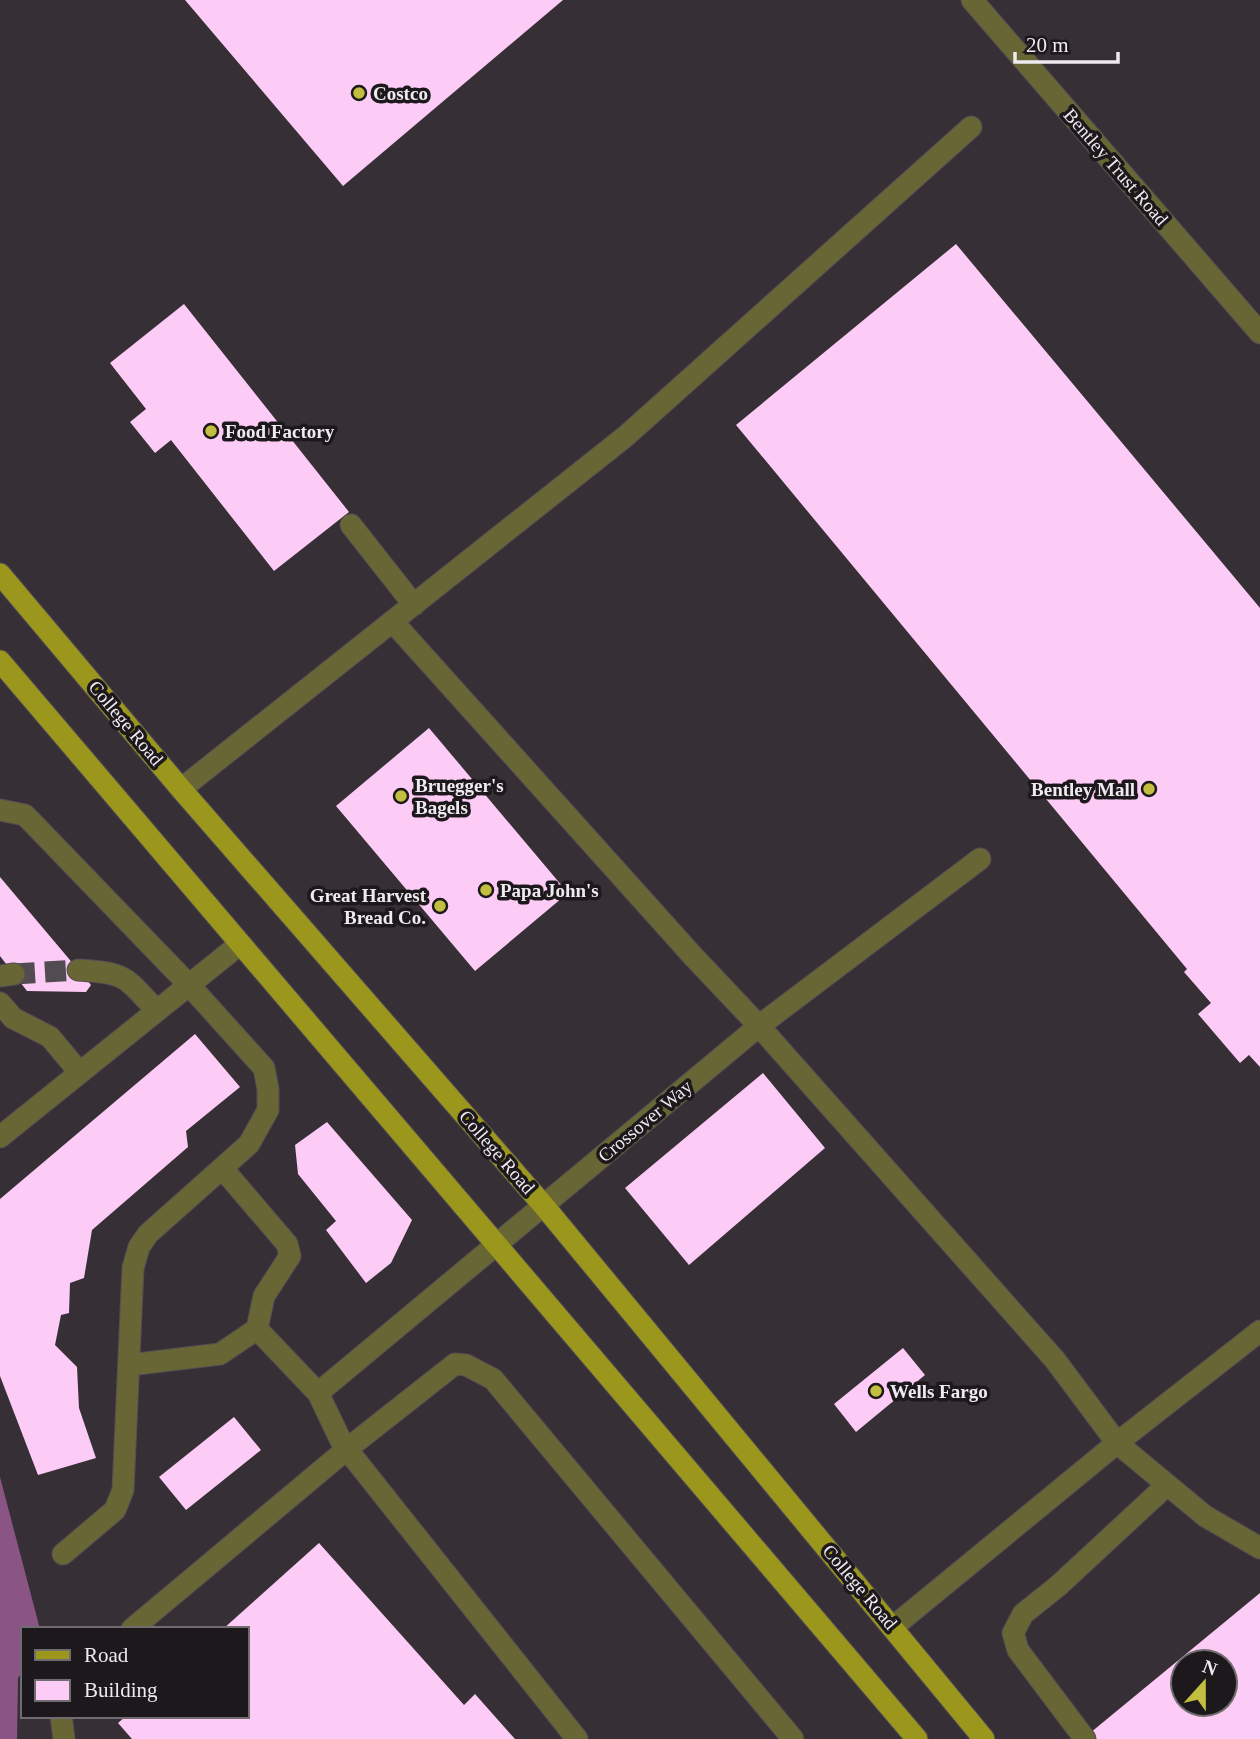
<svg xmlns="http://www.w3.org/2000/svg" width="1260" height="1739" font-family="Georgia,serif">
<style>
.forest{fill:#8a5484}
.building{fill:#fdccf6;fill-rule:evenodd}
.lines{fill:none;stroke-linecap:round;stroke-linejoin:round}
.minor-tunnel{stroke:#534b52;stroke-width:21;stroke-dasharray:21 10;stroke-linecap:butt}
.minor-casing{stroke:#544d54;stroke-width:23}
.major-casing{stroke:#544d54;stroke-width:23}
.minor{stroke:#676634;stroke-width:21}
.major{stroke:#9b971d;stroke-width:21}
.poi-dot{fill:#c1be40;stroke:#1c181b;stroke-width:2.5}
.labels{text-anchor:middle;dominant-baseline:central;stroke-width:7;stroke-linejoin:round;paint-order:stroke}
.poi-label{font-size:19px;font-weight:bold;fill:#efeaef;stroke:#1c181b;text-anchor:start}
.street-label{font-size:19px;fill:#efeaef;stroke:#1c181b}
</style>
<rect width="100%" height="100%" fill="#372f36"/>
<!-- forest -->
<path class="forest" d="M 0,1477 L 40,1629 L 23,1629 L 23,1671 L 18,1678 L 17,1739 L 0,1739 Z"/>
<!-- building -->
<path class="building" d="M 185,0 L 563,0 L 343,186 Z
M 956,244 L 1260,608 L 1260,1067 L 1249,1055 L 1240,1063 L 1198,1014 L 1211,1003 L 1184,972 L 1187,969 L 736,425 Z
M 184,304 L 349,512 L 274,571 L 171,440 L 155,453 L 130,422 L 146,409 L 110,363 Z
M 429,728 L 568,893 L 475,971 L 336,806 Z
M 0,877 L 91,985 L 86,992 L 27,991 L 0,956 Z
M 195,1034 L 240,1087 L 186,1131 L 188,1147 L 92,1230 L 84,1278 L 70,1283 L 69,1313 L 61,1315 L 55,1345 L 77,1367 L 79,1408 L 96,1458 L 38,1475 L 0,1376 L 0,1199 Z
M 763,1073 L 825,1148 L 689,1265 L 625,1188 Z
M 327,1122 L 412,1220 L 391,1263 L 366,1283 L 326,1230 L 336,1221 L 298,1174 L 295,1145 Z
M 903,1348 L 925,1375 L 856,1432 L 834,1404 Z
M 234,1417 L 261,1450 L 186,1510 L 159,1477 Z
M 319,1543 L 464,1705 L 475,1694 L 515,1739 L 132,1739 L 118,1723 L 126,1716 L 247,1716 L 247,1629 L 223,1629 Z
M 1260,1593 L 1260,1739 L 1095,1739 L 1090,1733 ZM 1183,1662 L 1225,1662 L 1225,1704 L 1183,1704 Z"/>
<g class="lines">
<!-- minor-tunnel -->
<path class="minor-tunnel" d="M 14,974 L 78,970"/>
<defs>
<path id="minor" d="M 972,0 L 1260,333
M 351,525 L 414,605
M 393,622 L 692,955 L 759,1026 L 1055,1360 L 1117,1443 L 1205,1516 L 1260,1548
M 181,789 L 626,436 L 971,127
M 0,810 L 25,815 L 190,986 L 264,1068 L 268,1089 L 268,1110 L 249,1144 L 148,1234 L 139,1247 L 133,1268 L 123,1490 L 115,1510 L 63,1554
M 78,970 C 127,973 124,976 157,1011
M 0,976 L 14,974
M 0,1003 L 13,1018 L 50,1037 L 80,1073
M 0,1137 L 240,944
M 222,1168 L 287,1244 L 290,1256 L 264,1296 L 257,1329 L 318,1393 L 342,1443 L 577,1739
M 129,1365 L 220,1354 L 257,1329
M 318,1393 L 759,1026 L 980,859
M 893,1627 L 1117,1443 L 1260,1331
M 132,1629 L 347,1449 L 455,1364 L 466,1365 L 493,1379 L 793,1739
M 61,1716 L 64,1739
M 1085,1739 L 1018,1650 L 1013,1633 L 1023,1614 L 1058,1586 L 1167,1485"/>
<path id="major" d="M 0,574 L 181,789 L 544,1206 L 984,1739
M 0,661 L 917,1739"/>
</defs>
<!-- minor casing -->
<use href="#minor" class="minor-casing"/>
<!-- major casing -->
<use href="#major" class="major-casing"/>
<!-- minor -->
<use href="#minor" class="minor"/>
<!-- major -->
<use href="#major" class="major"/>
</g>
<!-- markers -->
<g class="poi-dot">
<circle cx="359" cy="93" r="7"/>
<circle cx="211" cy="431" r="7"/>
<circle cx="1149" cy="789" r="7"/>
<circle cx="401" cy="796" r="7"/>
<circle cx="486" cy="890" r="7"/>
<circle cx="440" cy="906" r="7"/>
<circle cx="876" cy="1391" r="7"/>
</g>
<g class="labels">
<!-- poi labels -->
<g class="poi-label">
<text x="373" y="93">Costco</text>
<text x="225" y="431">Food Factory</text>
<text x="415" y="785">Bruegger's<tspan x="415" dy="22">Bagels</tspan></text>
<text x="1135" y="789" text-anchor="end">Bentley Mall</text>
<text x="500" y="890">Papa John's</text>
<text x="426" y="895" text-anchor="end">Great Harvest<tspan x="426" dy="22">Bread Co.</tspan></text>
<text x="890" y="1391">Wells Fargo</text>
</g>
<!-- street labels -->
<g class="street-label">
<text transform="translate(1116 167) rotate(49)">Bentley Trust Road</text>
<text transform="translate(126 723) rotate(50)">College Road</text>
<text transform="translate(645 1121) rotate(-40)">Crossover Way</text>
<text transform="translate(497 1152) rotate(49)">College Road</text>
<text transform="translate(860 1587) rotate(50)">College Road</text>
</g>
</g>
<!-- legend -->
<rect x="21" y="1627" width="228" height="91" fill="#1c181b" stroke="#706c70" stroke-width="2"/>
<rect x="35" y="1650" width="35" height="10" fill="#9b971d" stroke="#706c70" stroke-width="2"/>
<text x="84" y="1662" font-size="21" fill="#efeaef">Road</text>
<rect x="35" y="1680" width="35" height="21" fill="#fdccf6" stroke="#706c70" stroke-width="2"/>
<text x="84" y="1697" font-size="21" fill="#efeaef">Building</text>
<!-- north arrow -->
<g transform="translate(1204 1683) rotate(21)"><circle r="33" fill="#1c181b" stroke="#706c70" stroke-width="2"/>
<path d="M0-5L12 26L0 18L-12 26Z" fill="#c1be40"/>
<text y="-10" font-size="19" font-weight="bold" text-anchor="middle" fill="#efeaef">N</text>
</g>
<!-- scale -->
<path d="M1015 52v10h103v-10" fill="none" stroke="#efeaef" stroke-width="3.5"/>
<text x="1026" y="52" font-size="21" fill="#efeaef" stroke="#1c181b" stroke-width="5" paint-order="stroke">20 m</text>
</svg>
